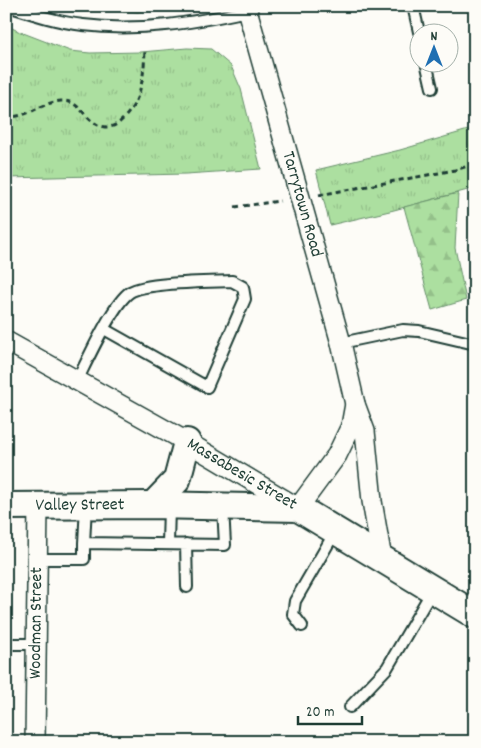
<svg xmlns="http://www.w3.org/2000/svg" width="481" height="748" font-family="Dekko,sans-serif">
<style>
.grass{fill:url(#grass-tufts);stroke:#668e6a}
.forest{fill:url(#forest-firs);stroke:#668e6a}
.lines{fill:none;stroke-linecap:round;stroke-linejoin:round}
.service-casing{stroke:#1f3d34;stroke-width:14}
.minor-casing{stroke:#1f3d34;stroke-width:22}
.secondary-casing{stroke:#1f3d34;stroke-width:30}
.path{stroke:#1f3d34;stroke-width:3;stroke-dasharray:5 4;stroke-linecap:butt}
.service{stroke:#fdfcf7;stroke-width:10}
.minor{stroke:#fdfcf7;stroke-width:19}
.secondary{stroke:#fdfcf7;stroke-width:26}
.labels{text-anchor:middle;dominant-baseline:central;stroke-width:5;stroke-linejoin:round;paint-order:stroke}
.street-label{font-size:18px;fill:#1f3d34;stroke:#fdfcf7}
</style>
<defs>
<pattern id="grass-tufts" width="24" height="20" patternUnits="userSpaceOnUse" patternTransform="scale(1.25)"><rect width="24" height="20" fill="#acdfa0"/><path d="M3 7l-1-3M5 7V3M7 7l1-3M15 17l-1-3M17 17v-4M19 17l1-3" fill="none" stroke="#94c08a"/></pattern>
<pattern id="forest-firs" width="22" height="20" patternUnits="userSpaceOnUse" patternTransform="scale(1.25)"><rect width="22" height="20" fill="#acdfa0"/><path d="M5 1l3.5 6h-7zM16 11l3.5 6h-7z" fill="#94c08a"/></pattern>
</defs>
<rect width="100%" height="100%" fill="#fdfcf7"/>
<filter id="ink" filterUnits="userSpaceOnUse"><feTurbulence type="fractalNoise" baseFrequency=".02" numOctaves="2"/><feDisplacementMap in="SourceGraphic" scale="10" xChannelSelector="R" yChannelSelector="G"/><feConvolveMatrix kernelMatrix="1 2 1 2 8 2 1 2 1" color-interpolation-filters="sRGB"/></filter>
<g filter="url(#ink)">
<!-- grass -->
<path class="grass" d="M 60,6 L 162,6 L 138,12 Z
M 6,25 L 18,31 L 70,51 L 90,53 L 141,52 L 187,48 L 211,49 L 231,66 L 241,89 L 261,169 L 186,174 L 6,178 Z
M 475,128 L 475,188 L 394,210 L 330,225 L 316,170 L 400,150 Z"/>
<!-- forest -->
<path class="forest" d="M 474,88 L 475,128 L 469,130 Z
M 458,193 L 455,248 L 466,300 L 432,310 L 404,207 Z"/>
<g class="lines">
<defs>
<path id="service" d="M 8,6 C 33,14 57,22 83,25 C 138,32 193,23 247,11
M 413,6 L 419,32
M 426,62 L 432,88
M 341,343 L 403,330 L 419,331 L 475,344
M 77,381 C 87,361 113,303 130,292 C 146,282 210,282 232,281 L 243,287 L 245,299 L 207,387 L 104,329
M 84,543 L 86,506
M 168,544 L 169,507
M 186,544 L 187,587
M 38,559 L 84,559 L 84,543 L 225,545 L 223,507
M 302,626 L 293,614 L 295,601 L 335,532
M 6,644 L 36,644
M 350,707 L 387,668 L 432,591
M 473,742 L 475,739"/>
<g id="minor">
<path id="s1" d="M 246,6 L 341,343 L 355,404 L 365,431 L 372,501 L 382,559"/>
<path id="s2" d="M 6,341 L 187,442 L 298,508 L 337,455 L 351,426 L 355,404"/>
<path id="s3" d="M 35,742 L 38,505"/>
</g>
<g id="secondary">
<path d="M 153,505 L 177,480 L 187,442"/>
<path id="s4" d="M 6,506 L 153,505 L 298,508 L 475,615"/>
</g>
</defs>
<!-- service casing -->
<use href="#service" class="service-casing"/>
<!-- minor casing -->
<use href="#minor" class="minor-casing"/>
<!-- secondary casing -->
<use href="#secondary" class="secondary-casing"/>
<!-- path -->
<path class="path" d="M 6,116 C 26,120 41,102 61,101 C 80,100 83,118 98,125 C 107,129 115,127 122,120 C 142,101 144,75 145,49
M 319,195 L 455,170 L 475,164
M 235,207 L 280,201"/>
<!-- service -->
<use href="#service" class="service"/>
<!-- minor -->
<use href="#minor" class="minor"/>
<!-- secondary -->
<use href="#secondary" class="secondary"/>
</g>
</g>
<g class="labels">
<!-- street labels -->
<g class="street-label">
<text stroke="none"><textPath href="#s1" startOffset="206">Tarrytown Road</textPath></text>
<text stroke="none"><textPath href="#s2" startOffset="271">Massabesic Street</textPath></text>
<text stroke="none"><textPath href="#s4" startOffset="74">Valley Street</textPath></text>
<text stroke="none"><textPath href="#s3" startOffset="119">Woodman Street</textPath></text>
</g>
</g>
<!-- margin -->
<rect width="481" height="748" fill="none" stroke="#fdfcf7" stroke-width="25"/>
<rect x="12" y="12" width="456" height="723" fill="none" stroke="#1f3d34" stroke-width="2" filter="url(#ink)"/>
<!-- north arrow -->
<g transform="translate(434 48)"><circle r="24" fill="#fdfcf7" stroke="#a4b0a9"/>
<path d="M0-4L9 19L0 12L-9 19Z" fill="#1f6fb2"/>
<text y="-8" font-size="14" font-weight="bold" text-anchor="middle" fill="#1f3d34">N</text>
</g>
<!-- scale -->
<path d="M298 716v8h64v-8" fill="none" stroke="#1f3d34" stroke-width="2.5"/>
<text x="306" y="716" font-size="15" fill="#1f3d34" stroke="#fdfcf7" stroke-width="4" paint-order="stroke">20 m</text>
</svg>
